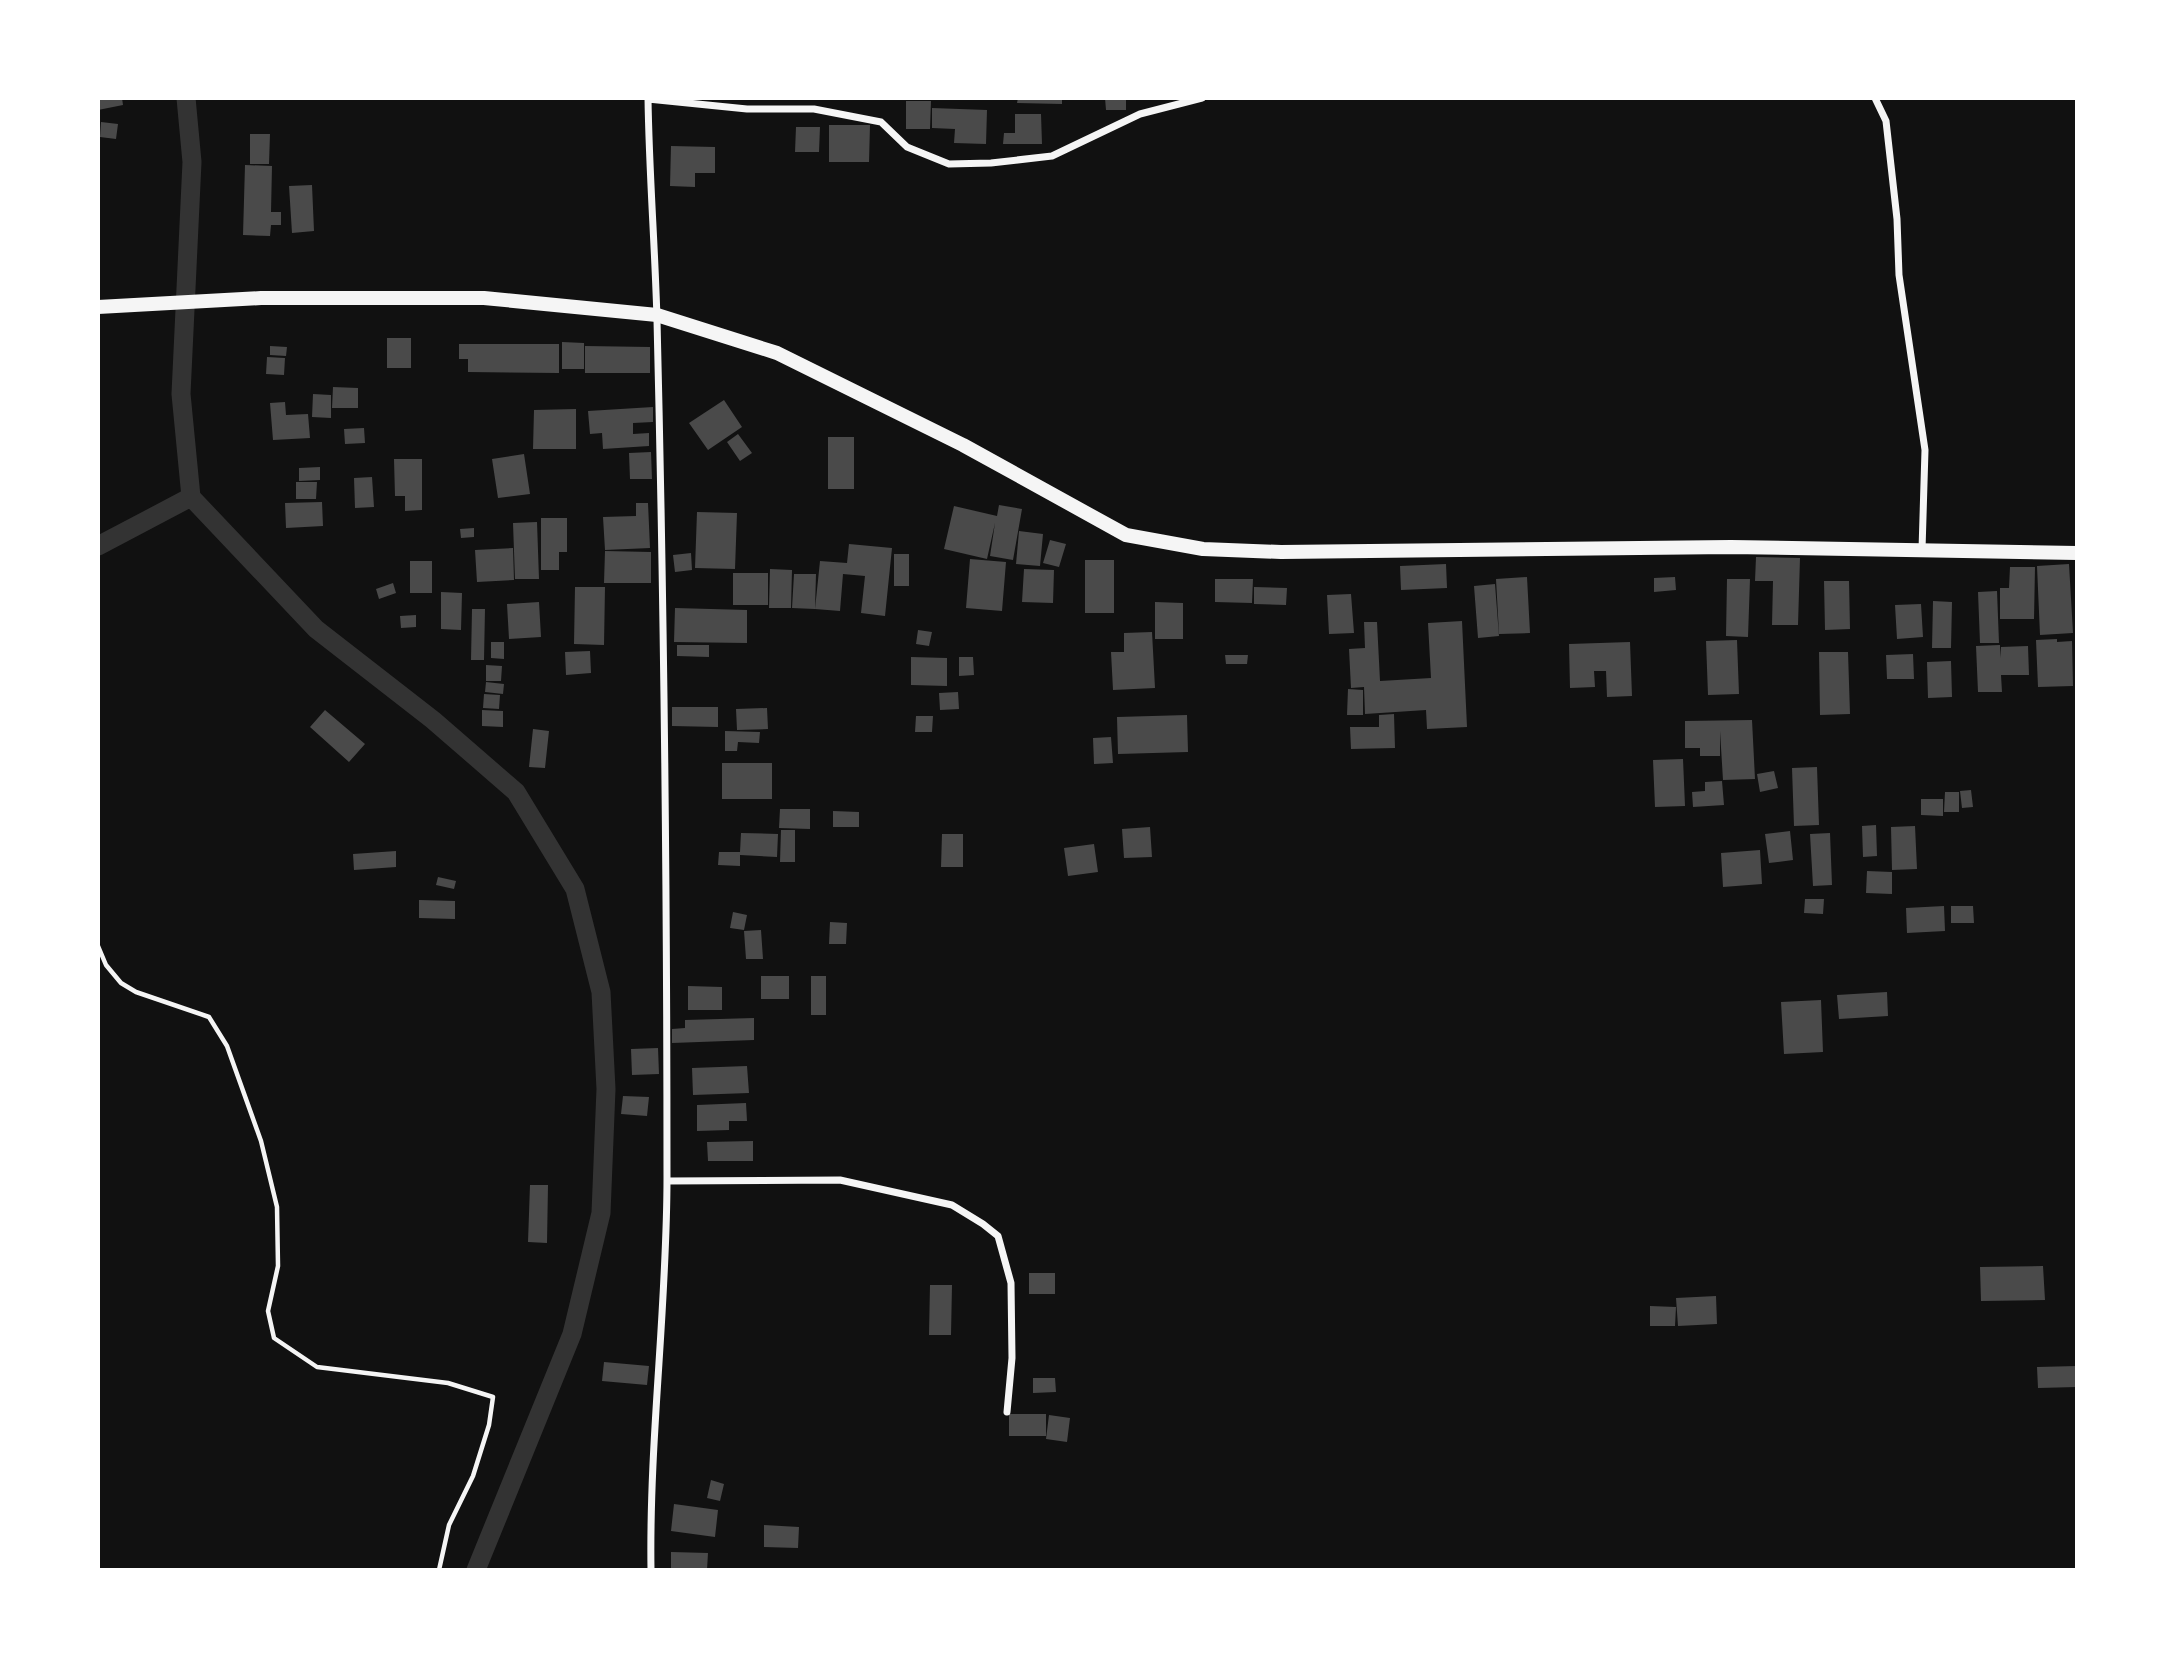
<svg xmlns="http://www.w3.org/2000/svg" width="2175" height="1668" font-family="Jost,sans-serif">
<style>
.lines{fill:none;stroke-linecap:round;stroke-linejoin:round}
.canal{stroke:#333;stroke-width:19}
.building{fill:#4a4a4a}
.service{stroke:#f5f5f5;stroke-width:4.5}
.minor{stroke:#f5f5f5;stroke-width:7}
.trunk{stroke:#f5f5f5;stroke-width:14}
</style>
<rect width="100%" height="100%" fill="#111"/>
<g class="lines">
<!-- canal -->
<path class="canal" d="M 186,98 L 192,162 L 181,394 L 191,497 L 316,629 L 433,720 L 516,792 L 575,889 L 601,992 L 606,1089 L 601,1213 L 572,1334 L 476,1570
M 98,546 L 191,497"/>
</g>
<!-- building -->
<path class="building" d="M 98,98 L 122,98 L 123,105 L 98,110 Z
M 1018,98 L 1062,98 L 1062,104 L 1017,103 Z
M 1105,98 L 1126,98 L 1126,110 L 1106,110 Z
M 906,101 L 931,101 L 930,129 L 906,129 Z
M 932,108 L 987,110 L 986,144 L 954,143 L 955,129 L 932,128 Z
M 1015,114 L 1041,114 L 1042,144 L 1003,144 L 1004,133 L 1015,133 Z
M 101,122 L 118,124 L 116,139 L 100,137 Z
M 829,125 L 870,125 L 869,162 L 829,162 Z
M 796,127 L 820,127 L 819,152 L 795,152 Z
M 250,134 L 270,134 L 269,164 L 250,164 Z
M 671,146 L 715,147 L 715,173 L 695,173 L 695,187 L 670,186 Z
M 245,165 L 272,166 L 271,212 L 281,212 L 281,225 L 271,225 L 270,236 L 243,235 Z
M 312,185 L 314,231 L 292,233 L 289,186 Z
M 387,338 L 411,338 L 411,368 L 387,368 Z
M 562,342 L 584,343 L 584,369 L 562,369 Z
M 459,344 L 559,344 L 559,373 L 468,372 L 468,359 L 459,359 Z
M 270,346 L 287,347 L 286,356 L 270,355 Z
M 585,346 L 650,347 L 650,373 L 585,373 Z
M 267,357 L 285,358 L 284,375 L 266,374 Z
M 333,387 L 358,388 L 358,408 L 332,408 Z
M 313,394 L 331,395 L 331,418 L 312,417 Z
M 724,400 L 742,427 L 708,450 L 689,423 Z
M 285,402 L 286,415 L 308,414 L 310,438 L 273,440 L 270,403 Z
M 653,407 L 653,422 L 633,423 L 633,434 L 649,433 L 649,446 L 603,449 L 602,433 L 590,434 L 588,411 Z
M 576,409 L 576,449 L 533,449 L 534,410 Z
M 364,428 L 365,443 L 345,444 L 344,429 Z
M 738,434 L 752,453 L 740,461 L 727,442 Z
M 828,437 L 854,437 L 854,489 L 828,489 Z
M 651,452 L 652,479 L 630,479 L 629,453 Z
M 524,454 L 530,494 L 498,498 L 492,459 Z
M 394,459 L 422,459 L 422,510 L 405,511 L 405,496 L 395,496 Z
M 320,467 L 320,480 L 299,481 L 299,468 Z
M 372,477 L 374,507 L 355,508 L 354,478 Z
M 296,482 L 317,482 L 316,499 L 296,499 Z
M 322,502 L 323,526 L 286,528 L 285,503 Z
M 636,503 L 648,503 L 650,548 L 605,550 L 603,517 L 636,516 Z
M 999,505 L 1022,509 L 1013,560 L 990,556 L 995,523 L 987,559 L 944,549 L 954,506 L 997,516 Z
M 697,512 L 737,513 L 735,569 L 695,568 Z
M 541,518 L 567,518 L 567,552 L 559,552 L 559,570 L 541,570 Z
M 537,522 L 539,579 L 515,579 L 513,523 Z
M 474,528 L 474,537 L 461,538 L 460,529 Z
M 1019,531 L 1043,534 L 1040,566 L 1016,564 Z
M 1050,540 L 1066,544 L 1059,567 L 1043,563 Z
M 849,544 L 892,548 L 885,616 L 861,613 L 865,576 L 843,574 L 840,611 L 815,609 L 820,561 L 847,563 Z
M 513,548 L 514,580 L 477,582 L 475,550 Z
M 605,551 L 651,552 L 651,583 L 604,583 Z
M 691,553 L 692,570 L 675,572 L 673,555 Z
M 894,554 L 909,554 L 909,586 L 894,586 Z
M 1756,557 L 1800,558 L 1798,625 L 1772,625 L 1773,581 L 1755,581 Z
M 970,559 L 1006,562 L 1002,611 L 966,608 Z
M 1085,560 L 1114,560 L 1114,613 L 1085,613 Z
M 410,561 L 432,561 L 432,593 L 410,593 Z
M 1446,564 L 1447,588 L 1401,590 L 1400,566 Z
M 2069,564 L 2073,633 L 2040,635 L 2037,566 Z
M 2010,567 L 2035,567 L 2034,619 L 2000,619 L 2000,588 L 2009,588 Z
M 770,569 L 792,570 L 791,608 L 769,608 Z
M 1024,569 L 1054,570 L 1053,603 L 1022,602 Z
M 733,573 L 768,573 L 768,605 L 733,605 Z
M 794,574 L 816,574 L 815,609 L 792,608 Z
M 1527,577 L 1530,633 L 1499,634 L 1496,579 Z
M 1675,577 L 1676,590 L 1654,592 L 1654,578 Z
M 1215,579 L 1253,579 L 1252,603 L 1215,602 Z
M 1727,579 L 1750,579 L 1748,637 L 1726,636 Z
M 1824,581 L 1849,581 L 1850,629 L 1825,630 Z
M 393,583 L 396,593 L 379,599 L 376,589 Z
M 1495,584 L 1499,636 L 1478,638 L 1474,586 Z
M 575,587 L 605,587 L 604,645 L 574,644 Z
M 1254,587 L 1287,588 L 1286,605 L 1254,604 Z
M 1997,591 L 1999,643 L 1980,643 L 1978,592 Z
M 441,592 L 462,593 L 461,630 L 441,629 Z
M 1351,594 L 1354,633 L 1329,634 L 1327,595 Z
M 1933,601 L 1952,602 L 1951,648 L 1932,648 Z
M 539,602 L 541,637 L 509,639 L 507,604 Z
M 1155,602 L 1183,603 L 1183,639 L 1155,639 Z
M 1921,604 L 1923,637 L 1897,639 L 1895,605 Z
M 675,608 L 747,610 L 747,643 L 674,642 Z
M 472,609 L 485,609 L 484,660 L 471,660 Z
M 416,615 L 416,627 L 401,628 L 400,616 Z
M 1462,621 L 1467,727 L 1427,729 L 1426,710 L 1365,714 L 1364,687 L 1351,688 L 1349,649 L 1365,648 L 1364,622 L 1377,622 L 1380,681 L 1431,678 L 1428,623 Z
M 918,630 L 932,632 L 929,646 L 916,644 Z
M 1152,632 L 1155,688 L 1113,690 L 1111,652 L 1124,652 L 1124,633 Z
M 2057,639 L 2057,642 L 2072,641 L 2073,686 L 2038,687 L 2036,640 Z
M 1737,640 L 1739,694 L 1708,695 L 1706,641 Z
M 491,642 L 504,642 L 504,659 L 491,658 Z
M 1630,642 L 1632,696 L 1607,697 L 1606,671 L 1594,671 L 1595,687 L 1570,688 L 1569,644 Z
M 677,645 L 709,645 L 709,657 L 677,656 Z
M 2000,645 L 2000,658 L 2001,647 L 2028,646 L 2029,675 L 2001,675 L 2002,692 L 1978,692 L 1976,646 Z
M 590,651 L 591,673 L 566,675 L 565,652 Z
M 1819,652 L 1848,652 L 1850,714 L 1820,715 Z
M 1913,654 L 1914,679 L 1887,679 L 1886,655 Z
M 1225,655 L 1248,655 L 1247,664 L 1226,664 Z
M 911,657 L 947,658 L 947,686 L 911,685 Z
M 959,657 L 973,657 L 974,675 L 959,676 Z
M 1951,661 L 1952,697 L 1928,698 L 1927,662 Z
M 486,665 L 502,666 L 501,681 L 486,681 Z
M 486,682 L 504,684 L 503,694 L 485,692 Z
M 1348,689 L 1363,690 L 1363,715 L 1347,715 Z
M 958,692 L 959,709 L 940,710 L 939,693 Z
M 484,694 L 500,695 L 499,709 L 483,708 Z
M 672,707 L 718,707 L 718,727 L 672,726 Z
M 767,708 L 768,729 L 737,730 L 736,709 Z
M 325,710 L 365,744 L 349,762 L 310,727 Z
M 482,710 L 503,711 L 503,727 L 482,726 Z
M 1394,714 L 1395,748 L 1351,749 L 1350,727 L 1379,727 L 1379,715 Z
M 1187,715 L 1188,752 L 1118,754 L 1117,717 Z
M 916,716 L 933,716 L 932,732 L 915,732 Z
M 1752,720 L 1755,779 L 1723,780 L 1720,731 L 1720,756 L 1700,756 L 1700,748 L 1685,748 L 1685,721 Z
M 533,729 L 549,731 L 545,768 L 529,767 Z
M 725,731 L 760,732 L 759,743 L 738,742 L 737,751 L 725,751 Z
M 1111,737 L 1113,763 L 1094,764 L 1093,738 Z
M 1683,759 L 1685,806 L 1655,807 L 1653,760 Z
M 722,763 L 772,763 L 772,799 L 722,799 Z
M 1817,767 L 1819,825 L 1794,826 L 1792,768 Z
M 1774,771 L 1778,788 L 1760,792 L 1757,774 Z
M 1722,781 L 1724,805 L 1693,807 L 1692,792 L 1705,791 L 1705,782 Z
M 1971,790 L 1973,807 L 1962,808 L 1960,791 Z
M 1945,792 L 1959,792 L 1959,812 L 1944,812 Z
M 1921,799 L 1943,799 L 1943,816 L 1921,815 Z
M 780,809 L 810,809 L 810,829 L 779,828 Z
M 833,811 L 859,812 L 859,827 L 833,827 Z
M 1876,825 L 1877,856 L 1863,857 L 1862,826 Z
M 1915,826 L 1917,869 L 1892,870 L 1891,827 Z
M 1150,827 L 1152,857 L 1124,858 L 1122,829 Z
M 781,830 L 795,830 L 795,862 L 780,862 Z
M 1790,831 L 1793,860 L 1769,863 L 1765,834 Z
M 741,833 L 778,834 L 777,857 L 740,855 L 740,866 L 718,865 L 719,852 L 740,852 Z
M 1830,833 L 1832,885 L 1813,886 L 1810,834 Z
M 942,834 L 963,834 L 963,867 L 941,867 Z
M 1094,844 L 1098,872 L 1068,876 L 1064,848 Z
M 1760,850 L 1762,884 L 1723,887 L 1721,853 Z
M 396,851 L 396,867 L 354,870 L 353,854 Z
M 1867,871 L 1892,872 L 1892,894 L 1866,893 Z
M 438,877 L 456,881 L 454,889 L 436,885 Z
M 1805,899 L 1824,899 L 1823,914 L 1804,913 Z
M 419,900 L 455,901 L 455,919 L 419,918 Z
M 1944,906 L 1945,931 L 1907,933 L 1906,908 Z
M 1951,906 L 1973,906 L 1974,923 L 1951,923 Z
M 733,912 L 747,915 L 744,930 L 730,928 Z
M 830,922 L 847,923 L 846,944 L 829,944 Z
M 761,930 L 763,959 L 746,959 L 744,931 Z
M 761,976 L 789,976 L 789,999 L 761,999 Z
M 811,976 L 826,976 L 826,1015 L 811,1015 Z
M 688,986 L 722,987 L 722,1010 L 688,1010 Z
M 1887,992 L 1888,1016 L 1839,1019 L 1837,995 Z
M 1821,1000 L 1823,1052 L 1784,1054 L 1781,1002 Z
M 754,1018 L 754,1040 L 672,1043 L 672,1029 L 685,1028 L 685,1020 Z
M 658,1048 L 659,1074 L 632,1075 L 631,1049 Z
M 747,1066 L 749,1093 L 693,1095 L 692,1068 Z
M 623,1096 L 649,1097 L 647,1116 L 621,1114 Z
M 746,1103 L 747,1121 L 729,1121 L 729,1130 L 697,1131 L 697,1105 Z
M 753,1141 L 753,1161 L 708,1161 L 707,1142 Z
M 530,1185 L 548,1185 L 547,1243 L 528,1242 Z
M 2043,1266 L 2045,1300 L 1981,1301 L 1980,1267 Z
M 1029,1273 L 1055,1273 L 1055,1294 L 1029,1294 Z
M 930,1285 L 952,1285 L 951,1335 L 929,1335 Z
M 1716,1296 L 1717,1324 L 1678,1326 L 1676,1298 Z
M 1650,1306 L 1676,1307 L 1675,1326 L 1650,1326 Z
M 604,1362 L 649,1366 L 647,1385 L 602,1381 Z
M 2077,1366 L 2077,1387 L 2038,1388 L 2037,1367 Z
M 1033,1378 L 1055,1378 L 1056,1392 L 1033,1393 Z
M 1009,1414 L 1046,1414 L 1046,1436 L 1009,1436 Z
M 1049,1415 L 1070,1418 L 1067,1442 L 1046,1439 Z
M 711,1480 L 724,1484 L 720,1501 L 707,1498 Z
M 674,1504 L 718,1510 L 715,1537 L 671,1531 Z
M 764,1525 L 799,1527 L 798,1548 L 764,1547 Z
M 671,1552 L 708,1553 L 707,1570 L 671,1570 Z"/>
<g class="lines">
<!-- service -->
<path class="service" d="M 98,946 L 106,965 L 121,983 L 136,992 L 209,1017 L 227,1046 L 261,1141 L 277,1207 L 278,1266 L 268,1311 L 274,1338 L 317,1367 L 448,1383 L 493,1397 L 489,1425 L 473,1476 L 449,1525 L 439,1570"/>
<!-- minor -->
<path class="minor" d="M 648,98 C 649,172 655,246 657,320 C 664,606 667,892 667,1178 C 667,1309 649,1439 651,1570
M 1875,98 L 1886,121 L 1897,219 L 1899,275 L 1925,450 L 1922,550
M 648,99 L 747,109 L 814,109 L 881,122 L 907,147 L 949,164 L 991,163 L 1052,156 L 1140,114 L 1202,98
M 667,1181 L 840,1180 L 952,1205 L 983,1224 L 998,1236 L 1011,1283 L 1012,1358 L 1007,1412"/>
<!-- trunk -->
<path class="trunk" d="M 98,307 L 261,298 L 484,298 L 657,315 L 777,353 L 963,445 L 1126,535 L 1203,549 L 1281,552 L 1731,547 L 2077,553"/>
</g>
<!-- border -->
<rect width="2175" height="1668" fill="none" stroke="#ffffff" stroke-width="200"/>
</svg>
